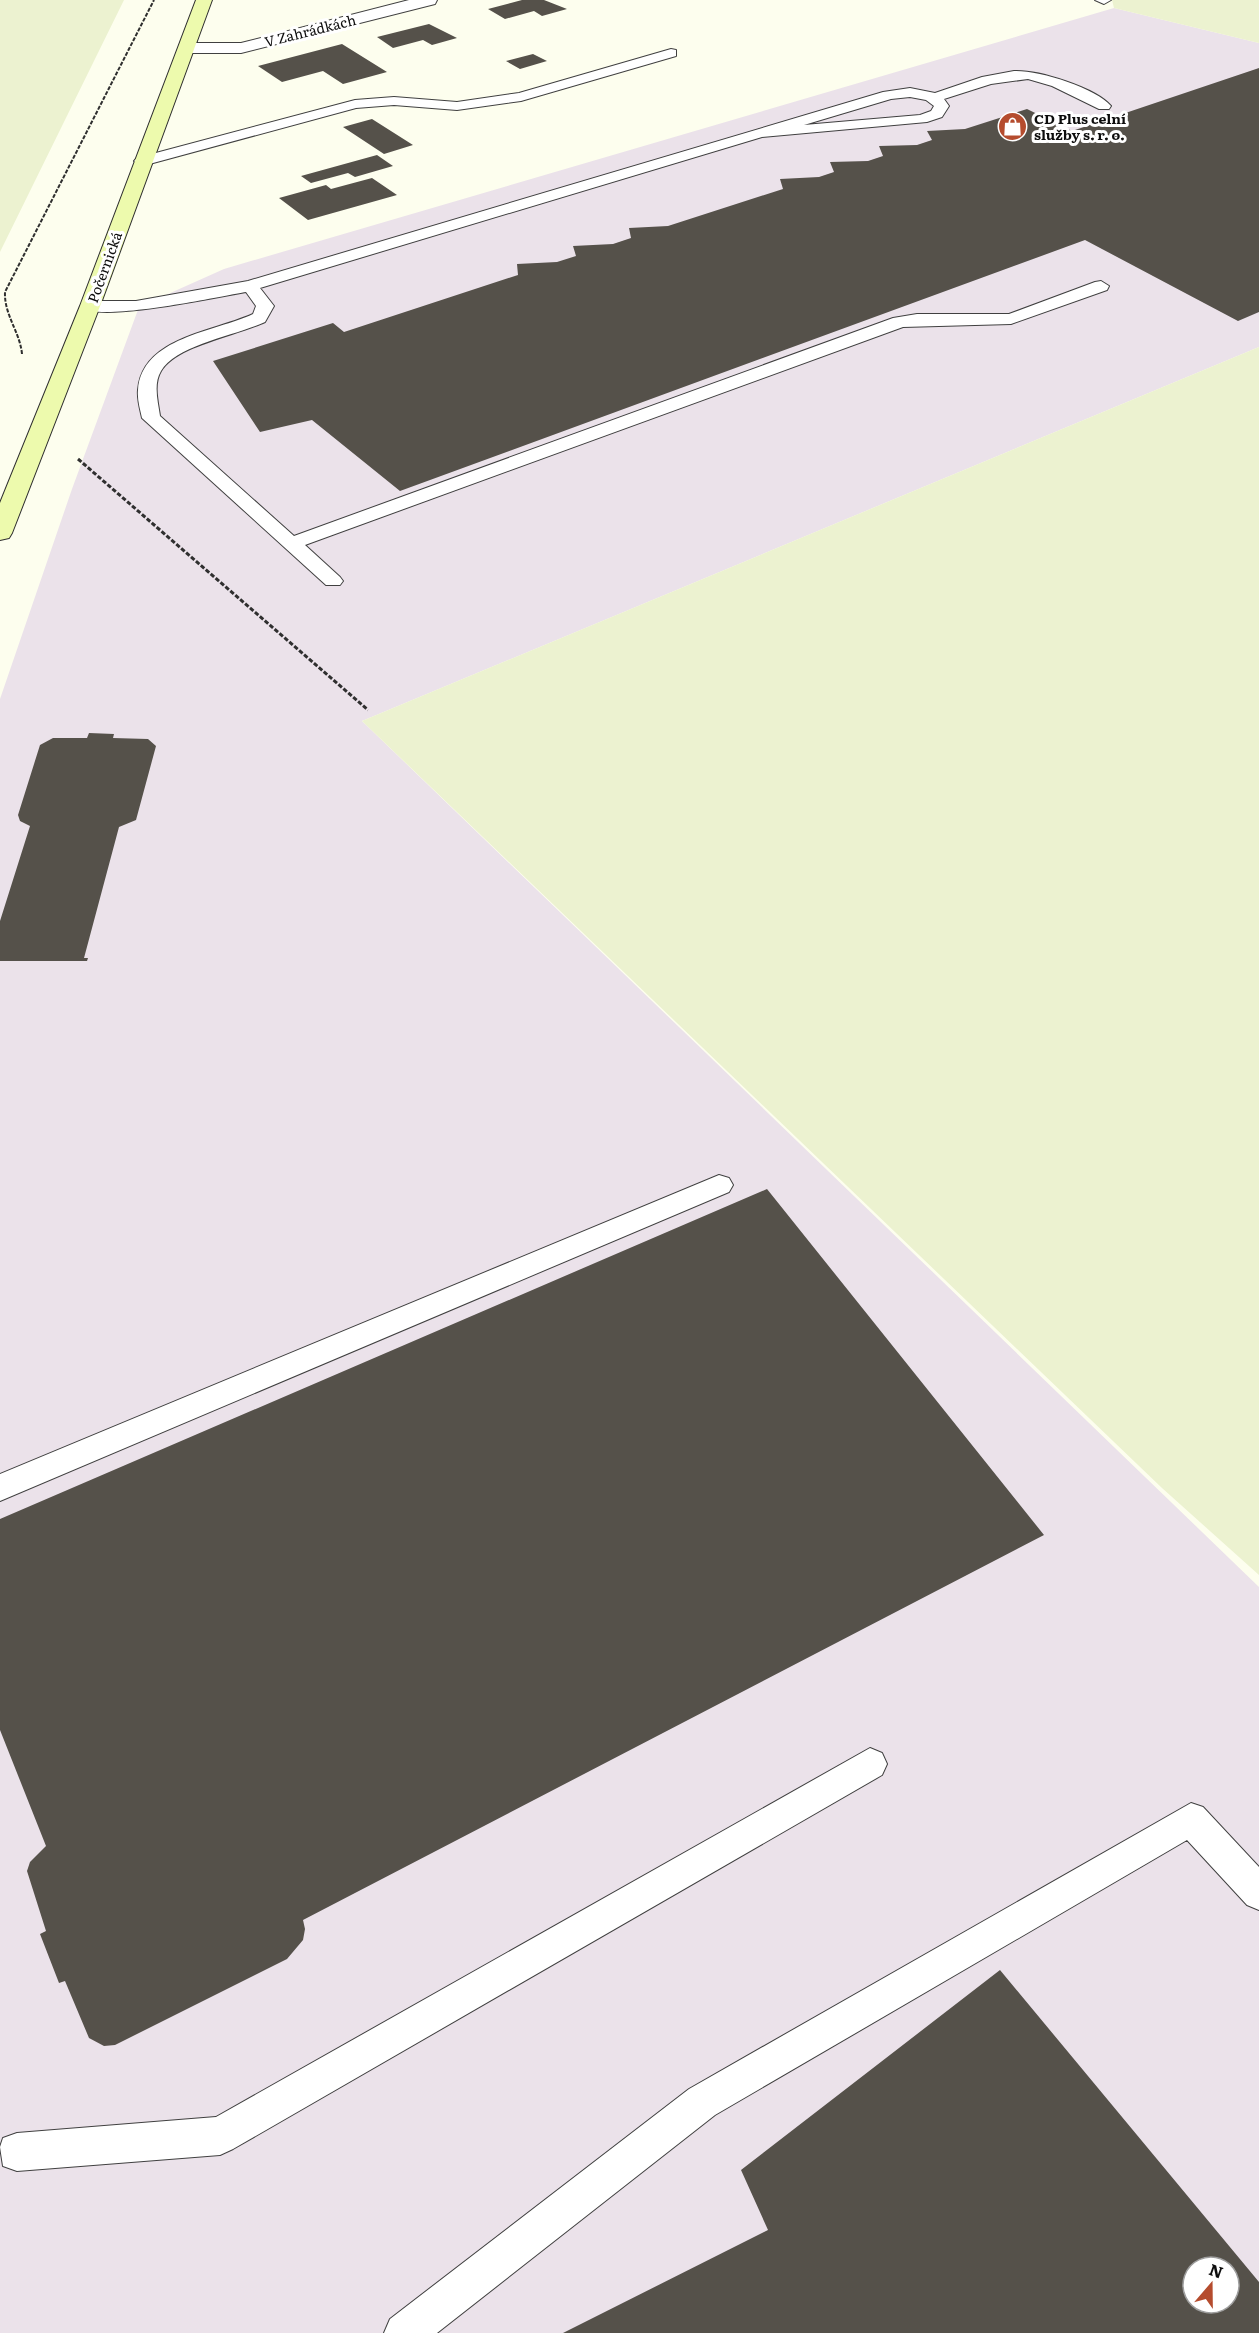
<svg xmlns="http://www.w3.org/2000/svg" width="1259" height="2333" font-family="Literata,serif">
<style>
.industrial{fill:#ebe2ea;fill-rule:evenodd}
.farmland{fill:#ecf2d0}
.building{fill:#55514a;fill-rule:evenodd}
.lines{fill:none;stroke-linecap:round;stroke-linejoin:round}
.lane-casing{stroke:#404040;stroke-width:2}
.street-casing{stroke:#404040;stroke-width:2}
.secondary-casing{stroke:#2f2f2f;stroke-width:2}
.path-far1{stroke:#2f2f2f;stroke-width:2;stroke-dasharray:4 1.5;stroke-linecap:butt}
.path{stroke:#2f2f2f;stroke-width:3;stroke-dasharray:4.5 2;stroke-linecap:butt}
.lane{fill:#fff;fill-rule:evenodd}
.street{fill:#fff;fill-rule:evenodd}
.secondary{fill:#edfaad;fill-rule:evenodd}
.labels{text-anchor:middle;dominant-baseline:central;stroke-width:6;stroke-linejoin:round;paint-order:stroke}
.far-street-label{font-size:14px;fill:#0d0d0d;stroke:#fff}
.far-poi-label{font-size:14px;font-weight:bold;fill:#0d0d0d;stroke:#fff;text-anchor:start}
</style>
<rect width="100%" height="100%" fill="#fdfeee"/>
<!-- industrial -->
<path class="industrial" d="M 1114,8 L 1259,43 L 1259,347 L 362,721 L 1259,1587 L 1259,2333 L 0,2333 L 0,699 L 72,489 L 139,307 L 224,269 ZM 1193,2267 L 1229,2267 L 1229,2303 L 1193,2303 Z"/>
<!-- farmland -->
<path class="farmland" d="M 0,0 L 124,0 L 0,252 Z
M 1112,0 L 1259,0 L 1259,43 L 1114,8 Z
M 1259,347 L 1259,1575 L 1162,1488 L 362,721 Z"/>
<!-- building -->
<path class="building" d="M 522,0 L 544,0 L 567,9 L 542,16 L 534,11 L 505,19 L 488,9 Z
M 429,24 L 457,38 L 432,45 L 423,40 L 393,48 L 377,37 Z
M 342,44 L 387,72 L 343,84 L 323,71 L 282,82 L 258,66 Z
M 533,54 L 547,61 L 520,69 L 506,61 Z
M 1259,68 L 1259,312 L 1238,321 L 1085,240 L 400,491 L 312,420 L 260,432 L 213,361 L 333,323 L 344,332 L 518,275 L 517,264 L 557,262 L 576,256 L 573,246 L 613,244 L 631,238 L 629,228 L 668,226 L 783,189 L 780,179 L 819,177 L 834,172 L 830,162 L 868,161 L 883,156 L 879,146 L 917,145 L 932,140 L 927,131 L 965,129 L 1027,109 L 1072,131 Z
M 372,119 L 413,145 L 384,154 L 343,127 Z
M 377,155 L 393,166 L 355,177 L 348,173 L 311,183 L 301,176 Z
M 372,178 L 397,195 L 308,220 L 279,198 L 326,185 L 331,189 Z
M 89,733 L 114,734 L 113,738 L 148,739 L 156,746 L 136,820 L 119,827 L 84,958 L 88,958 L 87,961 L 0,961 L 0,921 L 30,826 L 20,821 L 18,815 L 40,745 L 53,738 L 87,738 Z
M 767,1189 L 1044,1535 L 303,1920 L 305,1929 L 303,1940 L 287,1959 L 115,2045 L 104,2046 L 89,2038 L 65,1981 L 59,1983 L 40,1934 L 46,1931 L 27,1871 L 30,1862 L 46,1846 L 0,1730 L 0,1519 Z
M 1000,1970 L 1259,2282 L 1259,2333 L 563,2333 L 768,2230 L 741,2170 ZM 1193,2267 L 1229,2267 L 1229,2303 L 1193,2303 Z"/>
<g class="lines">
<defs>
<path id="lane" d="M 1095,0 L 1111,0 L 1104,4 Z
M 671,49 L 676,50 L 676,56 L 521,101 L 457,110 L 394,105 L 356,108 L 142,166 L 134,161 L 137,158 L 355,100 L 394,97 L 457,102 L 519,93 Z
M 1014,71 C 1039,70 1096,88 1111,106 L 1109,109 L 1099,109 L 1052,86 L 1028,79 L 991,84 L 944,99 L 949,106 L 942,117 L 927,122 L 762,137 L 260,288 L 274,306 L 265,322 C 238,335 176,345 161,371 C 153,384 158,402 160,416 L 294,536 L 893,318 L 917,314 L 1009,314 L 1095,282 L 1101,281 L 1109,286 L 1107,290 L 1011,324 L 903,327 L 305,545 L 340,577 L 343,581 L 340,585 L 326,585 L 142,418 C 140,409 137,399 138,390 C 142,337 215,332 253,314 L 256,306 L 246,292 C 221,296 94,324 81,306 L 90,301 L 136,301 L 248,281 L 883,92 L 910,88 L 935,93 L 982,77 ZM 910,97 L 926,100 L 934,106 L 931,111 L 920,115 L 804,125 L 891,99 Z
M 719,1175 L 729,1178 L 733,1185 L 729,1192 L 0,1501 L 0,1474 Z
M 870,1748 L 882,1753 L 887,1764 L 882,1775 L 233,2149 L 220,2155 L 17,2171 L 3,2166 L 0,2147 L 3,2138 L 17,2133 L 216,2117 Z
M 1191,1803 L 1203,1807 L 1259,1867 L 1259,1910 L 1247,1905 L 1187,1840 L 715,2115 L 437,2333 L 384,2333 L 390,2319 L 689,2089 Z"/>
<path id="street" d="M 409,0 L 437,0 L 435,4 L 241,53 L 188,53 L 179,48 L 188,43 L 241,43 Z"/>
<path id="secondary" d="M 196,0 L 212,0 L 100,306 L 12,533 L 9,538 L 0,540 L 0,503 L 80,306 Z"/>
</defs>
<!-- lane casing -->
<use href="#lane" class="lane-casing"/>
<!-- street casing -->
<use href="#street" class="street-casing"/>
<!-- secondary casing -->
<use href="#secondary" class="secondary-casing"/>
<!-- path-far1 -->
<path class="path-far1" d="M 22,354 C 20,332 4,315 5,292 L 154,0"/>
<!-- path -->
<path class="path" d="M 78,459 L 368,710"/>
<!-- lane -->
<use href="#lane" class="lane"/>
<!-- street -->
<use href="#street" class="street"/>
<!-- secondary -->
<use href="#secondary" class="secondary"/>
</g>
<!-- icons -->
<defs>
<symbol id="shop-disc" viewBox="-11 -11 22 22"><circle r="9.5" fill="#b54c2e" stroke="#fff"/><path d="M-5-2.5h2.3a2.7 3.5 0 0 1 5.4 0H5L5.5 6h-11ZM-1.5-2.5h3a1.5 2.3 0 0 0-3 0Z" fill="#fff"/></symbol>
</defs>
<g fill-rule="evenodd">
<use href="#shop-disc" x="996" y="110" width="33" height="33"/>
</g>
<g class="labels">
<!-- far-street labels -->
<g class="far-street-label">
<text transform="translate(310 30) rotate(-14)">V Zahrádkách</text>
<text transform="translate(104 267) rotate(-70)">Počernická</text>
</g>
<!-- far-poi labels -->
<g class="far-poi-label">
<text x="1034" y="118">CD Plus celní<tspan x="1034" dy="16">služby s. r. o.</tspan></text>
</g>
</g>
<!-- north arrow -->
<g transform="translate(1211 2285) rotate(20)"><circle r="28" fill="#ffffff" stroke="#9e9e9e" stroke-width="1.5"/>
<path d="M0-4.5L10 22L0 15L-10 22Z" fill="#b54c2e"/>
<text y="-9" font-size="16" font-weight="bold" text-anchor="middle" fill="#0d0d0d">N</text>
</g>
</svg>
